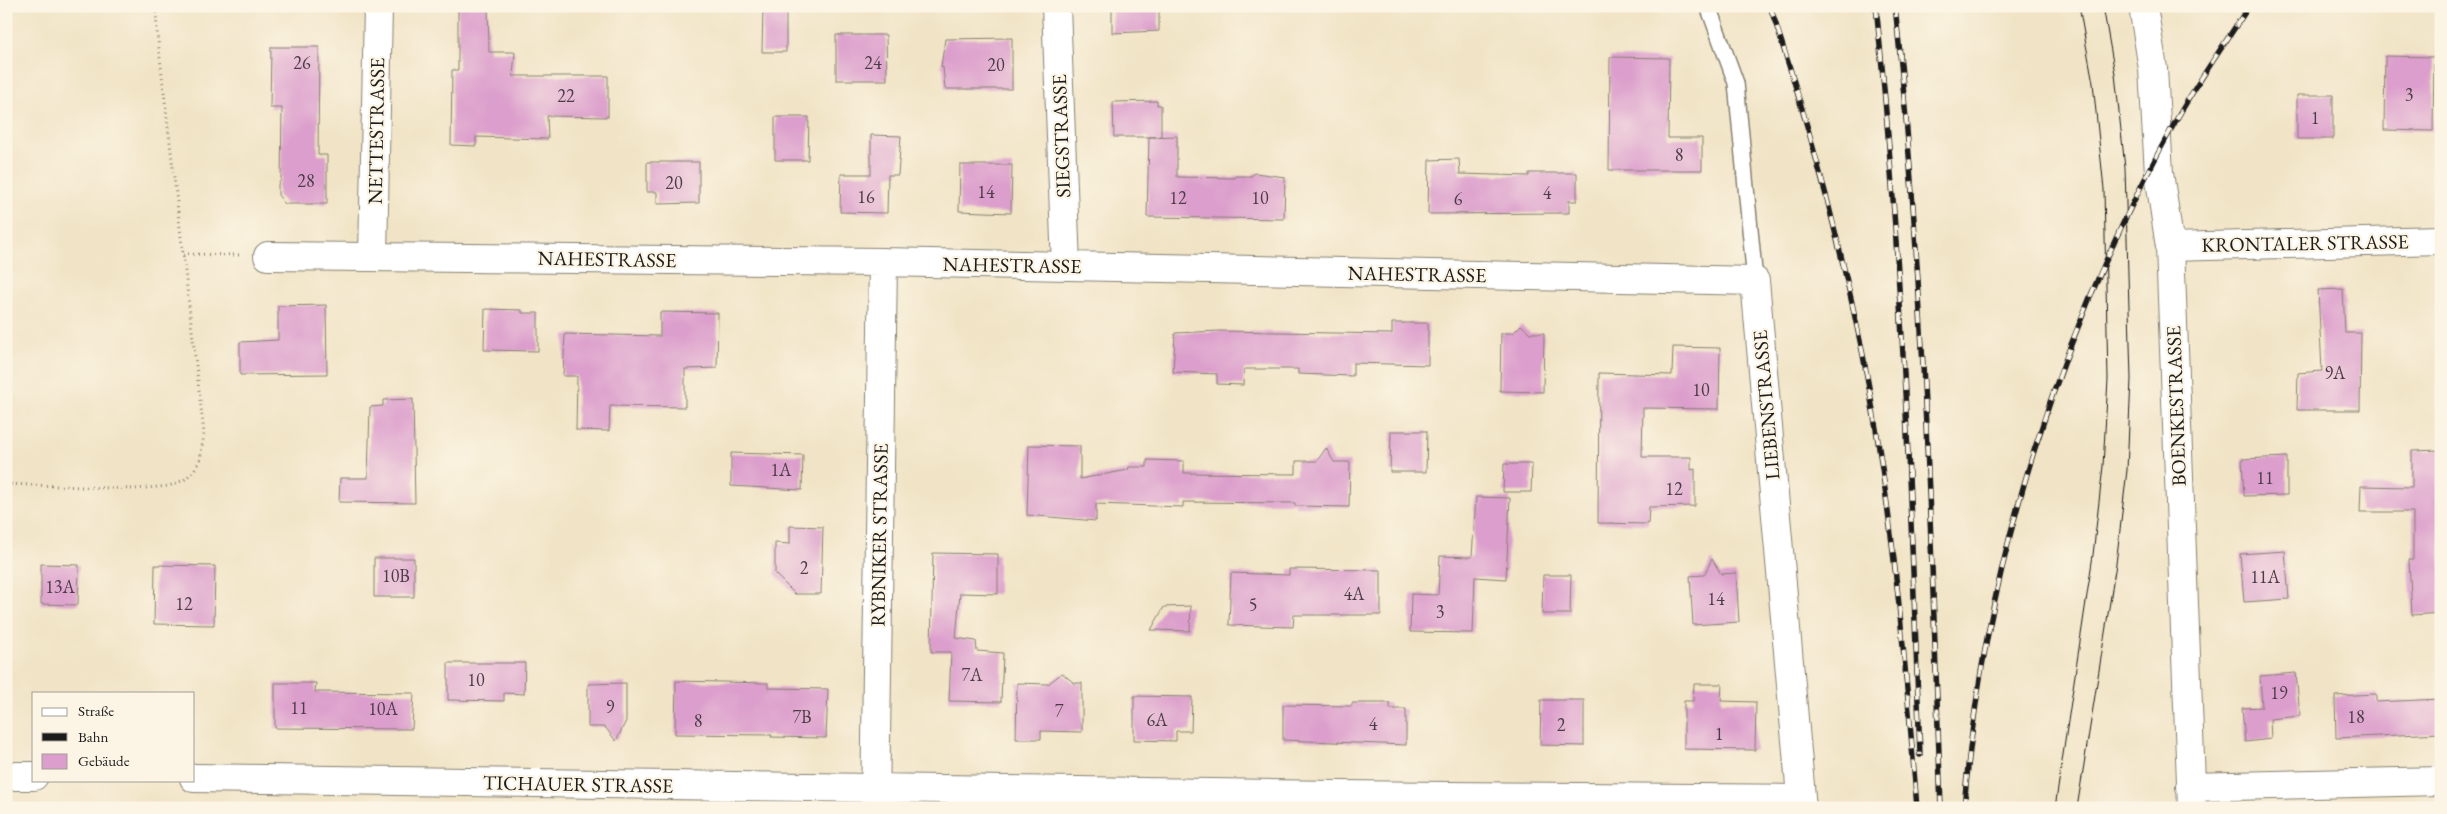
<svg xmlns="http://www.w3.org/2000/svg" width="2447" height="814" font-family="'EB Garamond',serif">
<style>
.building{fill:#dc9ecc}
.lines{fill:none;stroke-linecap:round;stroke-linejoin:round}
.service-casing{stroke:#868071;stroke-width:18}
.minor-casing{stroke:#868071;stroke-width:30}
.path{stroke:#868071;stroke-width:3;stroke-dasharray:1 4;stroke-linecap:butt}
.service{stroke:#fff;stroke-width:15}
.minor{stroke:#fff;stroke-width:28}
.tram{stroke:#1c1c1c;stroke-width:1}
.rail-casing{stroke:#1c1c1c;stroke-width:5.5}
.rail{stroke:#fcf5e5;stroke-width:4;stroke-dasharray:11;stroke-linecap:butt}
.labels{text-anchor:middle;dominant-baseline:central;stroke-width:4.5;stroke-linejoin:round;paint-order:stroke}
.number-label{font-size:18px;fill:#4c3c48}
.street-label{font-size:20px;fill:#1c1c1c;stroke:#fcf5e5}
</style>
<rect width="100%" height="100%" fill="#fcf5e5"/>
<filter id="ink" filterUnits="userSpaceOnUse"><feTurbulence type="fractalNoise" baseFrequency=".02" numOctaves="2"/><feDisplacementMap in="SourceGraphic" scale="10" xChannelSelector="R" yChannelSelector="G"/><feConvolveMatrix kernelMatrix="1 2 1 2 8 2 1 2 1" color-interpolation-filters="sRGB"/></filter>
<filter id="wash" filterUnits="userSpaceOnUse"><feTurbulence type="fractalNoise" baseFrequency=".0096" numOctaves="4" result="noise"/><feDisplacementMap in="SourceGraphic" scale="20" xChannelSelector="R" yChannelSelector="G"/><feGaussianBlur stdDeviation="1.12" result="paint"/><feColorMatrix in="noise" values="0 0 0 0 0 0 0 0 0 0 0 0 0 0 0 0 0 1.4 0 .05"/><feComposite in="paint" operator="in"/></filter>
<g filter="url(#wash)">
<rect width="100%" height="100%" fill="#f1e4c6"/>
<g id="blocks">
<!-- building -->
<path class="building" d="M 458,6 L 488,6 L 489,52 L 515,52 L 513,76 L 608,76 L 608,117 L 547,116 L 548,139 L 476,137 L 476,146 L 451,145 L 452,70 L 458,70 Z
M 763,6 L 786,6 L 786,52 L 762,52 Z
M 1112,6 L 1159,6 L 1159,31 L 1112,33 Z
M 836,35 L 886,35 L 887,80 L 836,80 Z
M 1012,38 L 1012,89 L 945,89 L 943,67 L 941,67 L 945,39 Z
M 271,47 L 319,47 L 318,155 L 327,155 L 327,204 L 285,204 L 278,195 L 278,184 L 281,180 L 282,108 L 270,108 Z
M 2385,56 L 2434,57 L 2433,131 L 2384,130 Z
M 1610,57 L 1669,58 L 1668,138 L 1702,138 L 1702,170 L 1609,170 Z
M 2297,95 L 2333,95 L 2333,139 L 2297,139 Z
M 1157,101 L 1157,105 L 1161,105 L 1161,137 L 1114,137 L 1113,102 Z
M 775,117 L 809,117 L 808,160 L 775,160 Z
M 871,135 L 901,136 L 898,175 L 888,175 L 887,213 L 840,212 L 841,174 L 871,174 Z
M 1177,136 L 1177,177 L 1235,178 L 1235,176 L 1251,176 L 1255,173 L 1285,177 L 1284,219 L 1147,217 L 1149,137 Z
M 1459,159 L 1460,174 L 1529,176 L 1529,173 L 1577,173 L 1577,201 L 1569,201 L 1569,213 L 1428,214 L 1429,160 Z
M 647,162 L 699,162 L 699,203 L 657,204 L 657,192 L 647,192 Z
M 960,165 L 1012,165 L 1011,213 L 959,211 Z
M 2343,289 L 2345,333 L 2361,333 L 2360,410 L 2297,410 L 2298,373 L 2322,371 L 2318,290 Z
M 326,305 L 327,374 L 240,375 L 240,342 L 278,340 L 278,306 Z
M 485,309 L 522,310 L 522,313 L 538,313 L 538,351 L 484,350 Z
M 660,312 L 718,313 L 717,368 L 685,369 L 685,407 L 610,406 L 609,431 L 576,430 L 577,376 L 563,376 L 565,334 L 660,336 Z
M 1392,323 L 1428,323 L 1428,365 L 1353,363 L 1353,376 L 1298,374 L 1298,369 L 1244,369 L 1243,385 L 1217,384 L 1217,374 L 1173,372 L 1175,333 L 1219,331 L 1392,334 Z
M 1521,325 L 1530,333 L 1544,333 L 1543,392 L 1500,391 L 1501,333 L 1513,333 Z
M 1673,347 L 1720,348 L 1719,409 L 1643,408 L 1642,457 L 1691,457 L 1691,470 L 1695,469 L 1695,506 L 1649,507 L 1648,524 L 1598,523 L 1599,373 L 1672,375 Z
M 413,399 L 415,503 L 339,502 L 340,478 L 368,478 L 370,407 L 383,406 L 383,400 Z
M 1391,431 L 1427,431 L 1426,472 L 1390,472 Z
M 1029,445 L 1080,446 L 1080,479 L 1128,470 L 1129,467 L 1147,467 L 1147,460 L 1184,461 L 1184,473 L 1296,474 L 1296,461 L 1317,461 L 1326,448 L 1334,462 L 1350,462 L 1349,507 L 1295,506 L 1295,503 L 1183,502 L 1183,507 L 1096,504 L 1096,521 L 1027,515 Z
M 2441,450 L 2441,613 L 2412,615 L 2409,560 L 2413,560 L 2413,512 L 2360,512 L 2361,486 L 2412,487 L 2412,451 Z
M 731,453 L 803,455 L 802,490 L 731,486 Z
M 2287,457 L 2287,495 L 2244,496 L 2242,459 Z
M 1504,464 L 1532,464 L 1531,492 L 1503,492 Z
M 1476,497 L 1510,498 L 1506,579 L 1475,577 L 1473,633 L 1410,632 L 1411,594 L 1438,595 L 1440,556 L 1472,557 Z
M 790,526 L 823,527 L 821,594 L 795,594 L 775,574 L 775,543 L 790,544 Z
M 2285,551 L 2289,599 L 2244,602 L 2240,554 Z
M 933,553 L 998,554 L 998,594 L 960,593 L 956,638 L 976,641 L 977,651 L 1003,653 L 1001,702 L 949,701 L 951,652 L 931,652 Z
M 374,558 L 414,558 L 414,597 L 374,597 Z
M 1712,559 L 1721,574 L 1736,573 L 1739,622 L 1693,625 L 1690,576 L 1704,575 Z
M 41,564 L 79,565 L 78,605 L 41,604 Z
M 155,565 L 215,566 L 214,625 L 154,624 Z
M 1289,569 L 1381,570 L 1381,615 L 1294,615 L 1293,627 L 1229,625 L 1231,573 L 1289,575 Z
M 1543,575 L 1571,575 L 1570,614 L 1542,614 Z
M 1191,606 L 1190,631 L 1151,630 L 1164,607 Z
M 448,663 L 525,663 L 524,694 L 504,693 L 504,701 L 448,700 Z
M 1062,673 L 1074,683 L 1082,683 L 1082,732 L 1041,731 L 1041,739 L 1016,739 L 1017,683 L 1048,684 Z
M 2296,673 L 2300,716 L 2270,719 L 2271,739 L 2245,742 L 2242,708 L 2262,707 L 2260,676 Z
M 676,681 L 768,683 L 768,688 L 828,689 L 826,738 L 771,737 L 772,735 L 675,734 Z
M 275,683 L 316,683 L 315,692 L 414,693 L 412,729 L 275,728 Z
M 626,683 L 626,721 L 616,741 L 605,727 L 588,727 L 588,684 Z
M 1694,684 L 1722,684 L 1721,701 L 1756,702 L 1755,750 L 1684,749 L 1684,701 L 1693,701 Z
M 2376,694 L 2376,702 L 2441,699 L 2441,733 L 2336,738 L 2335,696 Z
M 1134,696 L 1192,697 L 1191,731 L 1176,731 L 1176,741 L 1134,740 Z
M 1541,700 L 1584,700 L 1584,746 L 1540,745 Z
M 1352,703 L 1390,703 L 1390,709 L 1406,709 L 1406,745 L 1283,740 L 1283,705 L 1352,706 Z"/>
</g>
</g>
<g filter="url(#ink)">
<use href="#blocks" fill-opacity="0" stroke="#868071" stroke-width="1"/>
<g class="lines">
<defs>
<path id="service" d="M 1708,6 L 1736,83 L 1755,281"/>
<path id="minor" d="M 1056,6 L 1066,266
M 2143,6 L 2153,69 L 2159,173 L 2170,247 L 2192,808
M 2170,247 L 2441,240
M 268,256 L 883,262 L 1755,281 L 1802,808
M 373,257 L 378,6
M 6,776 L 34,776
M 194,778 L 1339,795 L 1801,799
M 2190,787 L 2441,781
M 875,808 L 883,262"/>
</defs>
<!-- service casing -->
<use href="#service" class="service-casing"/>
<!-- minor casing -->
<use href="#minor" class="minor-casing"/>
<!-- path -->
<path class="path" d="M 183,254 L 240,255
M 6,484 L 135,489 L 169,486 L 184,480 L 193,472 L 200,460 L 204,433 L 157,32 L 156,6"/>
<!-- service -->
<use href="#service" class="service"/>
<!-- minor -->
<use href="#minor" class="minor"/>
<!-- tram -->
<path class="tram" d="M 2055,808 L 2093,555 L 2103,466 L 2108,379 L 2104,189 L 2093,83 L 2079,6
M 2077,808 L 2116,564 L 2127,470 L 2131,379 L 2125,168 L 2115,74 L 2103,6"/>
<defs>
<path id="rail" d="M 1770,6 C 1808,120 1839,237 1863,355 C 1892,504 1905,657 1917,808
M 1876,6 C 1902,255 1911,505 1920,755
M 1895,6 C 1924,272 1931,541 1941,808
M 1964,808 C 1984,565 2060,327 2179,115 C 2200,78 2226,42 2249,6"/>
</defs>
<!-- rail casing -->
<use href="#rail" class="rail-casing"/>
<!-- rail -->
<use href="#rail" class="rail"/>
</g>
</g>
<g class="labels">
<!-- number labels -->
<g class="number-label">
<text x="302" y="62">26</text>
<text x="873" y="62">24</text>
<text x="996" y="64">20</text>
<text x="2409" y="94">3</text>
<text x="566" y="95">22</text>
<text x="2315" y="117">1</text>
<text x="1679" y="154">8</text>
<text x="306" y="180">28</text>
<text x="674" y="182">20</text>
<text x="986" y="191">14</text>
<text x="1547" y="192">4</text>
<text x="866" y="196">16</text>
<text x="1178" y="197">12</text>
<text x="1260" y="197">10</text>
<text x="1458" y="198">6</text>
<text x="2335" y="372">9A</text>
<text x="1701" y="389">10</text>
<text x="781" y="469">1A</text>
<text x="2265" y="477">11</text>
<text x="1674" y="488">12</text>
<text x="804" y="567">2</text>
<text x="396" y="575">10B</text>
<text x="2265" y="576">11A</text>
<text x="60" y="586">13A</text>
<text x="1354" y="593">4A</text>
<text x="1716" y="598">14</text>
<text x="184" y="603">12</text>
<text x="1253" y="604">5</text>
<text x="1440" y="611">3</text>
<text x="972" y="674">7A</text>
<text x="476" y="679">10</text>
<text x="2279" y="692">19</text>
<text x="610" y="706">9</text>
<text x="299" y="707">11</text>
<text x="383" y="708">10A</text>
<text x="1059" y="710">7</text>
<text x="802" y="716">7B</text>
<text x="2356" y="716">18</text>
<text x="1157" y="719">6A</text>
<text x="698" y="720">8</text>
<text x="1373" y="723">4</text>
<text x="1561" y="724">2</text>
<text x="1719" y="733">1</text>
</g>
<!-- street labels -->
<g class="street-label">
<text transform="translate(376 131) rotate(-89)">NETTESTRASSE</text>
<text transform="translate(1061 136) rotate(-92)">SIEGSTRASSE</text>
<text transform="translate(2305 243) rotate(-1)">KRONTALER STRASSE</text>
<text transform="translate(607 259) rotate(1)">NAHESTRASSE</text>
<text transform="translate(1012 265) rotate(1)">NAHESTRASSE</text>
<text transform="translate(1417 274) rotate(1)">NAHESTRASSE</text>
<text transform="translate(1766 405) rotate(-95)">LIEBENSTRASSE</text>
<text transform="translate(2176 406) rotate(-92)">BOENKESTRASSE</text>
<text transform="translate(879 535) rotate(-89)">RYBNIKER STRASSE</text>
<text transform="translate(578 784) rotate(1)">TICHAUER STRASSE</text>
</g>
</g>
<!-- margin -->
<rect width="2447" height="814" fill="none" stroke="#fcf5e5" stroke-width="25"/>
<!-- legend -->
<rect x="32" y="692" width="162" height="90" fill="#fcf5e5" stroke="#a29e95"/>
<rect x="42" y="708" width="25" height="8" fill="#ffffff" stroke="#a29e95"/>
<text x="78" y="716" font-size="15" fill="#1c1c1c">Straße</text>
<rect x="42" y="733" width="25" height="8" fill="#1c1c1c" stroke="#a29e95"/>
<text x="78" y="742" font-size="15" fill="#1c1c1c">Bahn</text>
<rect x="42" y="754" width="25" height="15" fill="#dc9ecc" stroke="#a29e95"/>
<text x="78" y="766" font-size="15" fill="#1c1c1c">Gebäude</text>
</svg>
